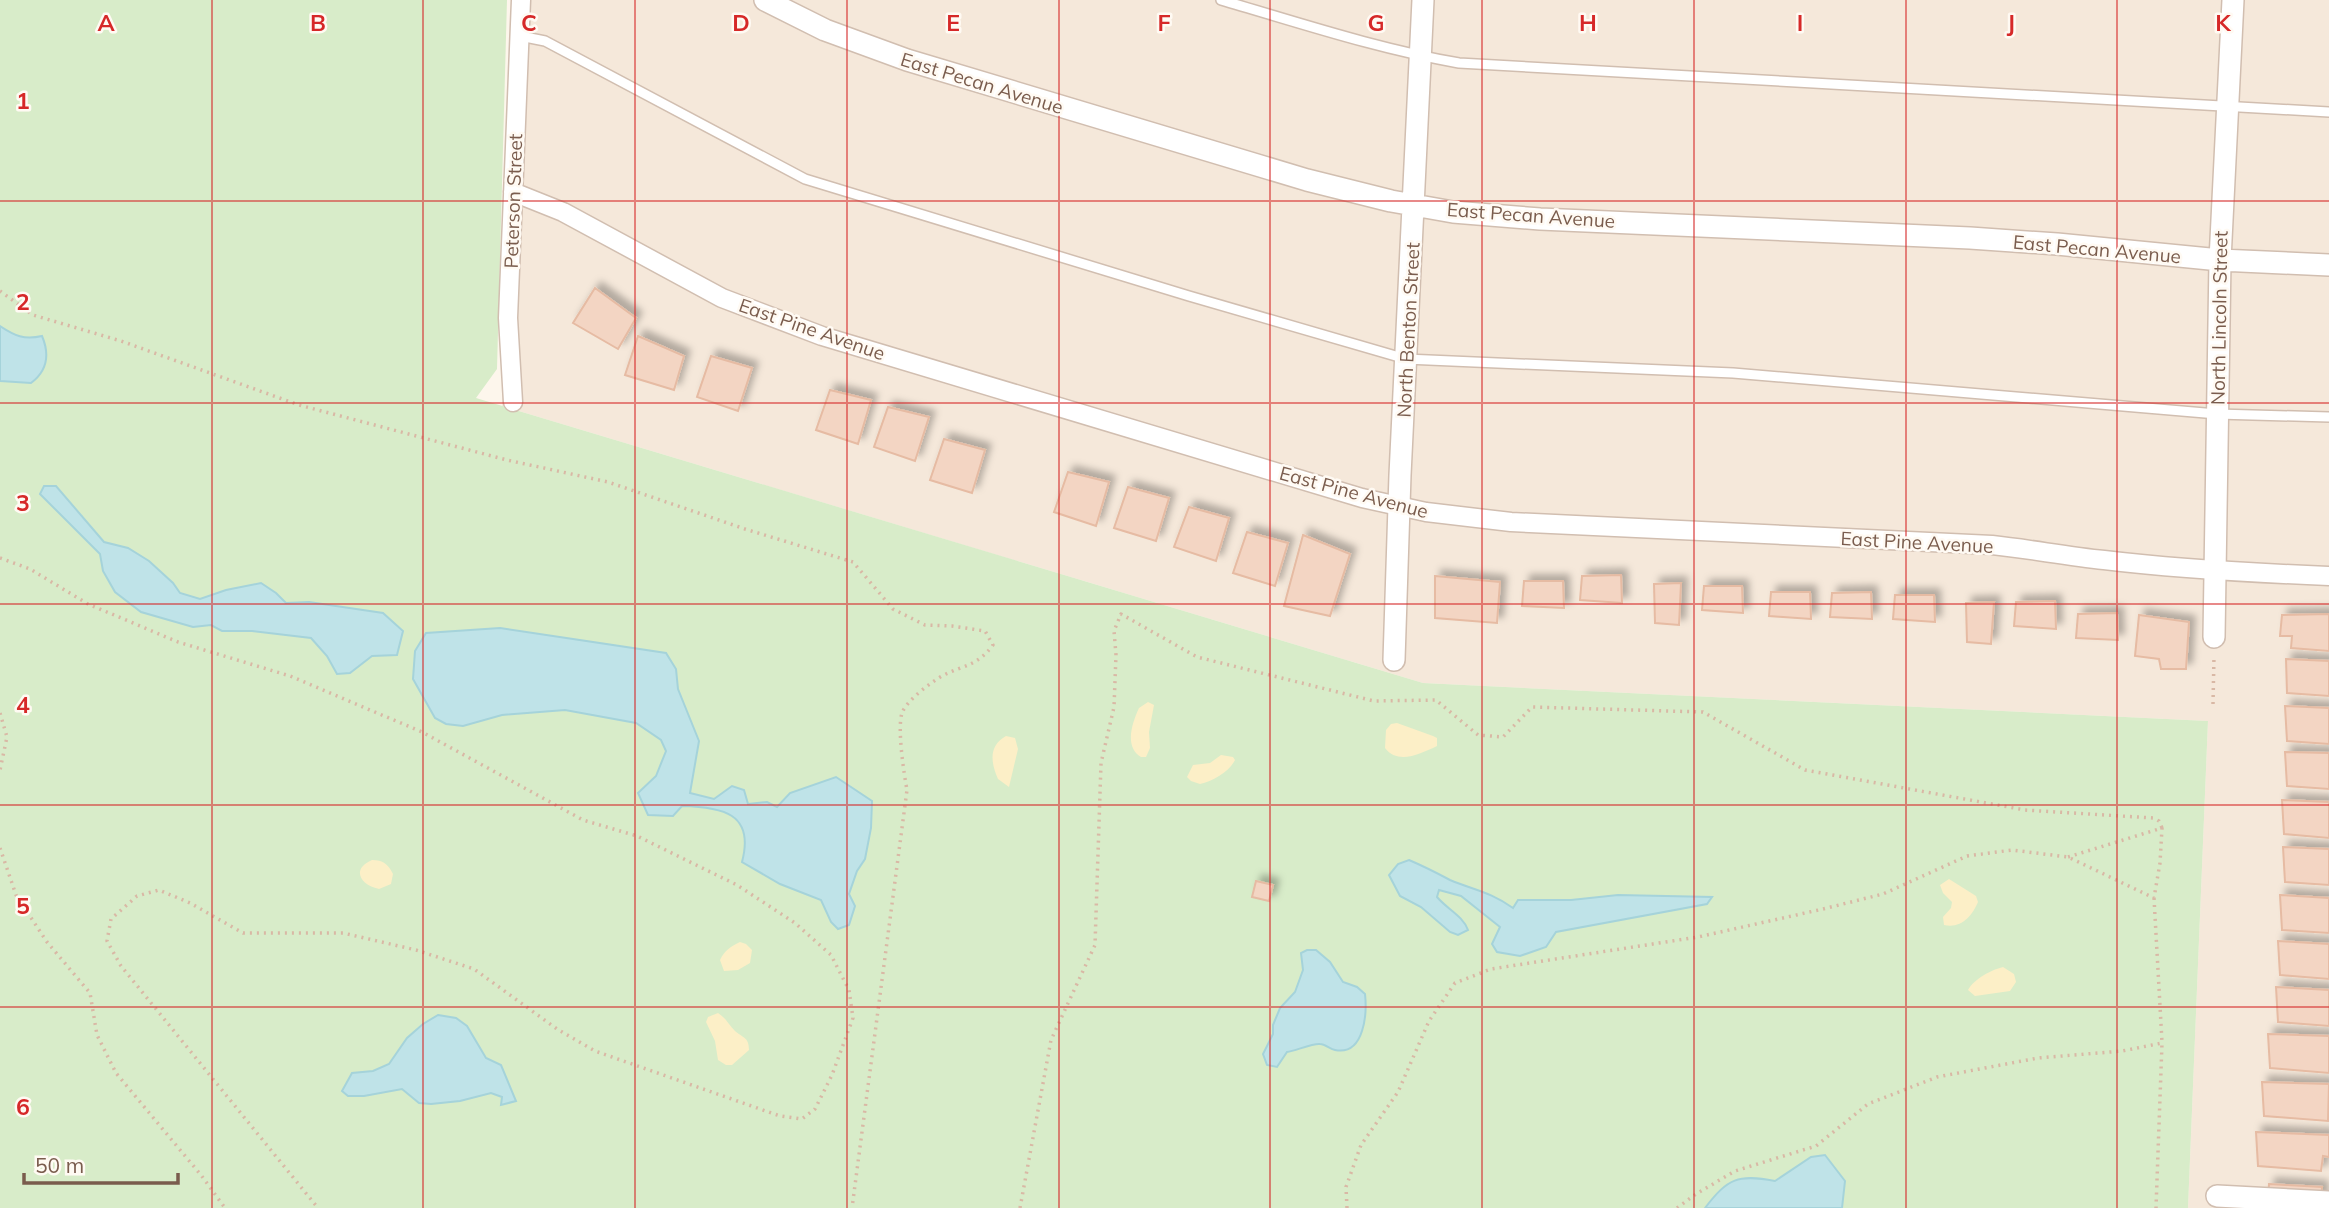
<svg xmlns="http://www.w3.org/2000/svg" width="2329" height="1208" font-family="Mulish,sans-serif">
<style>
.residential{fill:#f5e8da}
.green{fill:#d8ecc9}
.sand{fill:#fcefc7}
.water{fill:#bfe3e8;stroke:#a5d3da;stroke-width:2}
.building{fill:#f3d5c3;stroke:#e6bba3;stroke-width:2;filter:url(#shadow)}
.lines{fill:none;stroke-linecap:round;stroke-linejoin:round}
.service-casing{stroke:#d1beb0;stroke-width:12}
.minor-casing{stroke:#d1beb0;stroke-width:21}
.tertiary-casing{stroke:#d1beb0;stroke-width:24}
.path{stroke:#d9b8a5;stroke-width:3.5;stroke-dasharray:2 5;stroke-linecap:butt}
.service{stroke:#fff;stroke-width:9}
.minor{stroke:#fff;stroke-width:18}
.tertiary{stroke:#fff;stroke-width:21}
.grid{fill:none;stroke:#d62828;stroke-width:2;stroke-opacity:0.55}
.labels{text-anchor:middle;dominant-baseline:central;stroke-width:5;stroke-linejoin:round;paint-order:stroke}
.street-label{font-size:19px;fill:#7a5c4d;stroke:#fffaf3}
.grid-label{font-size:23px;text-anchor:middle;font-weight:bold;fill:#d62828;stroke:#fffaf3;stroke-width:5;stroke-linejoin:round;paint-order:stroke}
</style>
<defs>
<filter id="shadow"><feDropShadow dx="6" dy="-6" stdDeviation="3.5" flood-color="#0004"/></filter>
</defs>
<rect width="100%" height="100%" fill="#fdf6ec"/>
<!-- residential -->
<path class="residential" d="M 520,0 L 2329,0 L 2329,1208 L 2188,1208 L 2208,721 L 1423,683 L 502,406 Z"/>
<!-- green -->
<path class="green" d="M 0,0 L 507,0 L 497,369 L 476,398 L 1423,683 L 2208,721 L 2188,1208 L 0,1208 Z"/>
<!-- sand -->
<path class="sand" d="M 1148,702 L 1154,705 L 1149,732 L 1150,748 L 1146,757 L 1141,757 C 1124,747 1132,723 1139,708 Z
M 1397,723 L 1433,736 L 1437,738 L 1437,746 C 1420,754 1398,765 1385,748 L 1386,730 L 1391,724 Z
M 1006,736 L 1015,738 L 1018,749 L 1009,787 L 998,779 C 991,763 988,746 1006,736 Z
M 1221,755 L 1233,757 L 1235,760 C 1229,772 1213,781 1200,784 L 1191,781 L 1187,777 L 1193,765 L 1210,763 Z
M 372,860 C 383,860 388,864 393,874 L 391,884 L 379,889 C 360,885 351,869 372,860 Z
M 1949,879 L 1976,896 L 1978,902 C 1972,916 1961,929 1944,925 L 1943,917 L 1951,908 L 1952,902 L 1943,893 L 1940,885 Z
M 740,942 L 746,944 L 752,950 L 750,963 L 738,970 L 724,971 L 720,960 C 725,950 730,947 740,942 Z
M 2003,967 L 2014,974 L 2016,982 L 2010,991 L 1975,996 L 1968,990 C 1974,979 1991,970 2003,967 Z
M 718,1013 C 726,1018 729,1025 735,1031 C 743,1038 749,1037 749,1050 L 732,1065 L 726,1065 L 718,1060 L 715,1041 L 706,1022 L 708,1017 Z"/>
<!-- water -->
<path class="water" d="M 0,326 C 15,336 24,340 42,336 C 50,355 47,371 31,383 L 0,381 Z
M 44,486 L 56,486 L 104,542 L 128,548 L 149,561 L 173,583 L 180,593 L 200,599 L 226,590 L 261,583 L 276,593 L 286,603 L 309,602 L 383,613 L 403,631 L 397,655 L 372,656 L 350,673 L 337,674 L 327,656 L 311,638 L 252,631 L 222,631 L 211,625 L 193,627 L 141,612 L 115,592 L 103,571 L 100,554 L 40,494 Z
M 500,628 L 666,653 L 676,669 L 678,689 L 699,741 L 690,793 L 714,799 L 732,786 L 744,790 L 748,804 L 767,802 L 777,807 L 790,793 L 836,777 L 872,801 L 871,828 L 865,859 L 857,871 L 849,894 L 855,906 L 849,925 L 838,929 L 831,922 L 821,900 L 780,884 L 742,862 C 755,813 722,807 682,806 L 673,816 L 648,815 L 638,793 L 656,776 L 666,751 L 661,740 L 636,723 L 565,710 L 502,715 L 463,726 L 446,724 L 435,718 L 413,679 L 415,651 L 426,633 Z
M 1409,860 C 1423,866 1437,873 1450,880 C 1474,890 1491,892 1513,908 L 1518,900 L 1571,900 L 1618,895 L 1712,897 L 1707,904 L 1556,932 L 1546,947 L 1520,956 L 1497,952 L 1492,944 L 1500,927 L 1461,896 L 1439,890 L 1437,897 C 1447,909 1463,916 1468,930 L 1458,935 L 1450,932 L 1421,907 L 1400,896 L 1389,875 L 1398,864 Z
M 1307,950 L 1316,950 L 1330,962 L 1343,982 L 1357,987 L 1365,994 C 1367,1012 1365,1056 1335,1050 C 1330,1049 1325,1044 1320,1044 C 1313,1043 1295,1051 1287,1052 L 1277,1067 L 1267,1065 L 1263,1054 L 1273,1034 L 1273,1025 L 1280,1008 L 1295,992 L 1303,970 L 1301,953 Z
M 438,1015 L 456,1018 L 467,1026 L 486,1058 L 501,1065 L 516,1101 L 501,1105 L 502,1097 L 491,1093 L 460,1101 L 431,1104 L 419,1103 L 402,1089 L 364,1096 L 348,1096 L 342,1091 L 352,1073 L 373,1071 L 389,1064 L 407,1038 L 423,1024 Z
M 1825,1155 L 1845,1181 L 1842,1208 L 1705,1208 C 1728,1178 1738,1174 1775,1181 L 1811,1157 Z"/>
<!-- building -->
<path class="building" d="M 595,288 L 636,318 L 618,349 L 573,323 Z
M 638,336 L 684,356 L 674,390 L 625,375 Z
M 711,356 L 752,368 L 738,411 L 697,397 Z
M 830,390 L 871,400 L 858,444 L 816,430 Z
M 888,407 L 929,417 L 915,461 L 874,447 Z
M 944,439 L 985,450 L 972,493 L 930,480 Z
M 1068,472 L 1109,482 L 1096,526 L 1054,512 Z
M 1128,487 L 1169,498 L 1156,541 L 1114,528 Z
M 1189,507 L 1229,518 L 1216,561 L 1174,547 Z
M 1247,532 L 1288,543 L 1275,586 L 1233,573 Z
M 1303,535 L 1350,554 L 1330,616 L 1284,606 Z
M 1621,575 L 1622,603 L 1580,600 L 1582,576 Z
M 1435,576 L 1500,582 L 1497,623 L 1435,618 Z
M 1524,581 L 1563,581 L 1564,608 L 1522,606 Z
M 1681,583 L 1679,625 L 1655,623 L 1654,584 Z
M 1704,586 L 1742,586 L 1743,613 L 1702,610 Z
M 1771,592 L 1810,592 L 1811,619 L 1769,616 Z
M 1871,592 L 1872,619 L 1830,617 L 1832,593 Z
M 1895,595 L 1934,595 L 1935,622 L 1893,619 Z
M 2055,601 L 2056,629 L 2014,626 L 2016,602 Z
M 1994,602 L 1991,644 L 1967,642 L 1966,603 Z
M 2117,613 L 2118,640 L 2076,638 L 2078,614 Z
M 2329,614 L 2329,651 L 2291,648 L 2292,636 L 2280,636 L 2282,615 Z
M 2139,615 L 2189,622 L 2186,669 L 2161,669 L 2159,659 L 2135,656 Z
M 2286,659 L 2329,661 L 2329,696 L 2287,693 Z
M 2285,706 L 2329,708 L 2329,744 L 2287,741 Z
M 2285,752 L 2329,753 L 2329,789 L 2287,786 Z
M 2282,800 L 2329,802 L 2329,838 L 2284,834 Z
M 2283,847 L 2329,849 L 2329,885 L 2285,882 Z
M 1256,881 L 1273,885 L 1269,901 L 1252,897 Z
M 2280,895 L 2329,898 L 2329,933 L 2282,930 Z
M 2278,941 L 2329,944 L 2329,979 L 2280,975 Z
M 2276,987 L 2329,990 L 2329,1026 L 2278,1022 Z
M 2268,1034 L 2329,1036 L 2329,1073 L 2270,1068 Z
M 2262,1082 L 2329,1084 L 2328,1121 L 2264,1116 Z
M 2256,1132 L 2329,1135 L 2329,1157 L 2323,1156 L 2321,1171 L 2258,1166 Z
M 2269,1184 L 2322,1187 L 2321,1208 L 2267,1208 Z"/>
<g class="lines">
<defs>
<path id="service" d="M 1221,0 C 1300,23 1378,49 1459,63 L 2329,112
M 520,36 L 545,41 L 805,179 L 1189,296 L 1406,359 L 1733,373 L 2217,414 L 2329,417"/>
<path id="minor" d="M 513,192 L 563,212 L 722,298 L 822,336 L 1362,498 L 1426,512 L 1511,522 L 1992,545 C 2029,549 2066,556 2104,560 C 2179,569 2254,573 2329,576
M 513,402 L 508,318 L 521,0"/>
<path id="tertiary" d="M 765,0 L 825,30 L 907,60 L 1307,180 L 1391,201 L 1453,212 L 1540,219 L 1970,238 L 2057,244 L 2220,260 L 2329,265
M 2214,637 L 2220,260 L 2233,0
M 1394,660 L 1400,475 L 1423,0
M 2217,1196 L 2329,1202"/>
</defs>
<!-- service casing -->
<use href="#service" class="service-casing"/>
<!-- minor casing -->
<use href="#minor" class="minor-casing"/>
<!-- tertiary casing -->
<use href="#tertiary" class="tertiary-casing"/>
<!-- path -->
<path class="path" d="M 0,291 L 33,315 L 121,341 L 299,405 L 507,460 L 608,482 L 745,529 L 853,562 L 893,609 L 925,625 L 952,626 L 985,631 L 993,645 C 976,667 965,664 942,676 C 930,683 907,700 902,713 C 897,728 904,774 907,790 L 852,1208
M 0,558 L 30,569 L 88,604 L 178,642 L 290,676 L 422,732 L 583,820 L 637,836 L 737,885 L 795,923 L 831,955 L 849,990 L 853,1018 L 832,1075 L 815,1109 L 802,1119 L 780,1116 L 595,1051 L 557,1029 L 474,969 L 416,950 L 343,933 L 243,933 L 190,903 L 159,890 L 137,896 L 111,919 L 107,941 L 121,966 L 318,1208
M 2213,704 L 2214,656
M 0,713 L 7,737 L 0,770
M 0,848 L 16,895 L 47,942 L 90,993 L 97,1035 L 116,1073 L 201,1175 L 225,1208
M 2154,898 L 2162,1042
M 1020,1208 L 1051,1040 L 1095,945 L 1101,763 L 1114,707 L 1116,655 L 1114,631 L 1121,614 L 1197,657 L 1374,701 L 1436,700 L 1478,735 L 1503,737 L 1532,707 L 1703,712 L 1805,770 L 2025,810 L 2153,818 L 2159,821 L 2162,828
M 1347,1208 L 1346,1187 L 1361,1145 L 1398,1092 L 1429,1021 L 1455,983 L 1491,969 L 1698,937 L 1823,909 L 1883,894 L 1967,856 L 2012,850 L 2068,857 L 2154,898 L 2160,863 L 2162,828 L 2068,857
M 1677,1208 L 1696,1194 L 1735,1171 L 1816,1146 L 1868,1104 L 1937,1077 L 2038,1058 L 2122,1051 L 2162,1043 L 2156,1208"/>
<!-- service -->
<use href="#service" class="service"/>
<!-- minor -->
<use href="#minor" class="minor"/>
<!-- tertiary -->
<use href="#tertiary" class="tertiary"/>
</g>
<!-- grid -->
<path class="grid" d="M 212,0 L 212,1208M 423,0 L 423,1208M 635,0 L 635,1208M 847,0 L 847,1208M 1059,0 L 1059,1208M 1270,0 L 1270,1208M 1482,0 L 1482,1208M 1694,0 L 1694,1208M 1906,0 L 1906,1208M 2117,0 L 2117,1208M 0,201 L 2329,201M 0,403 L 2329,403M 0,604 L 2329,604M 0,805 L 2329,805M 0,1007 L 2329,1007"/>
<g class="labels">
<!-- street labels -->
<g class="street-label">
<text transform="translate(982 83) rotate(17)">East Pecan Avenue</text>
<text transform="translate(513 201) rotate(-88)">Peterson Street</text>
<text transform="translate(1531 215) rotate(4)">East Pecan Avenue</text>
<text transform="translate(2097 249) rotate(5)">East Pecan Avenue</text>
<text transform="translate(2219 318) rotate(-89)">North Lincoln Street</text>
<text transform="translate(812 329) rotate(19)">East Pine Avenue</text>
<text transform="translate(1408 330) rotate(-87)">North Benton Street</text>
<text transform="translate(1354 492) rotate(15)">East Pine Avenue</text>
<text transform="translate(1917 542) rotate(3)">East Pine Avenue</text>
</g>
</g>
<g class="grid-label">
<text x="106" y="31">A</text>
<text x="318" y="31">B</text>
<text x="529" y="31">C</text>
<text x="741" y="31">D</text>
<text x="953" y="31">E</text>
<text x="1164" y="31">F</text>
<text x="1376" y="31">G</text>
<text x="1588" y="31">H</text>
<text x="1800" y="31">I</text>
<text x="2011" y="31">J</text>
<text x="2223" y="31">K</text>
<text x="23" y="109">1</text>
<text x="23" y="310">2</text>
<text x="23" y="511">3</text>
<text x="23" y="713">4</text>
<text x="23" y="914">5</text>
<text x="23" y="1115">6</text>
</g>
<!-- scale -->
<path d="M24 1173v10h154v-10" fill="none" stroke="#7a5c4d" stroke-width="3.5"/>
<text x="35" y="1173" font-size="21" fill="#7a5c4d" stroke="#fffaf3" stroke-width="5" paint-order="stroke">50 m</text>
</svg>
